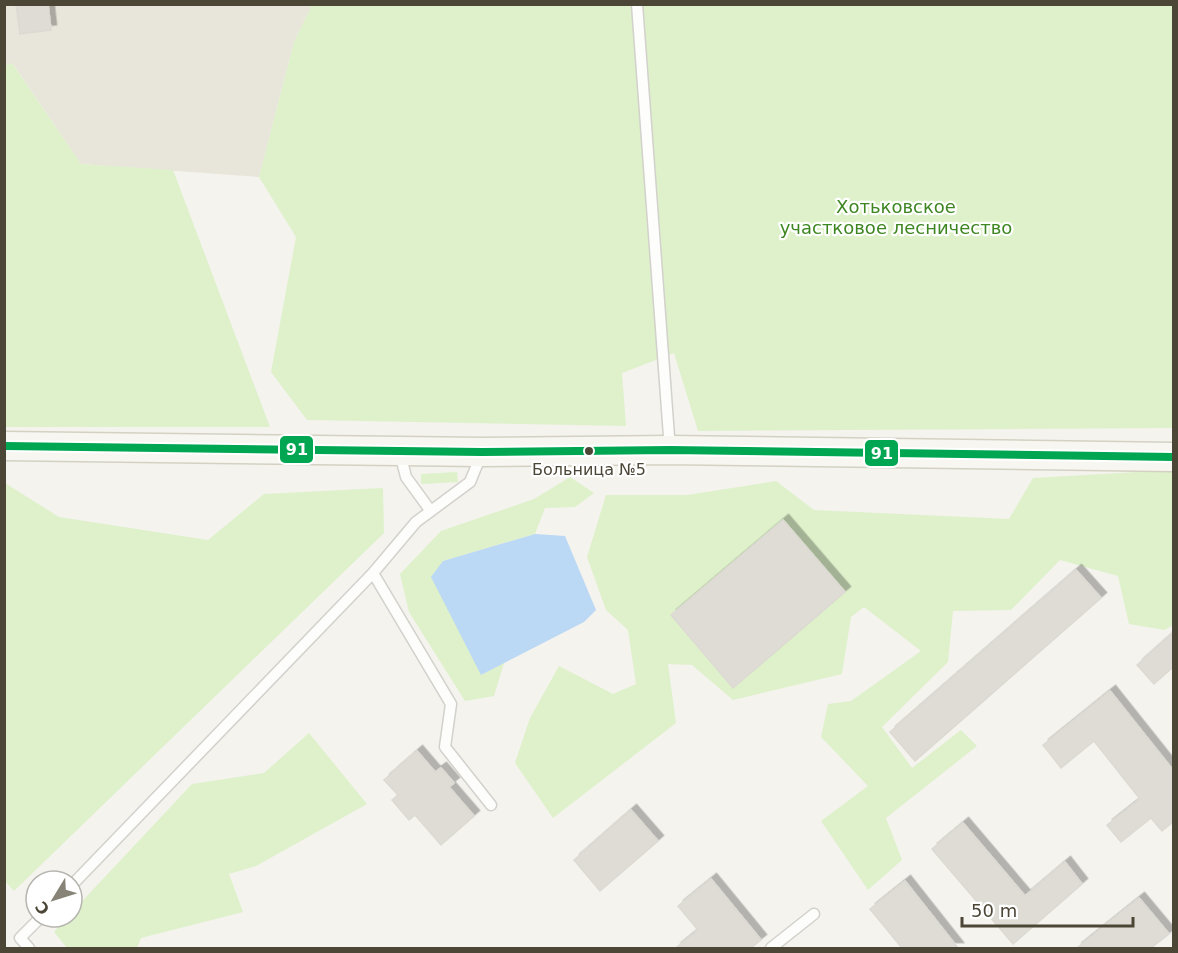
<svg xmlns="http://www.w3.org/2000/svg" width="1178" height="953" font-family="'DejaVu Sans',sans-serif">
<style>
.residential{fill:#e8e5da}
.green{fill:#def1cb}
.water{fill:#bbd8f5}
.building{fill:#dedcd5;stroke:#dddad3;stroke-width:1.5;filter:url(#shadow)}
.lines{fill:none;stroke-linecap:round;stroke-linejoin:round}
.lane-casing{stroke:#d2d1cb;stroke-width:13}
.secondary-casing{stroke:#d4d1c3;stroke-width:31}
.lane{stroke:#fdfdfc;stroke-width:10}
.secondary{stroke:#f7f6f1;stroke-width:28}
.bus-1-casing{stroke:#fff;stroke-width:12}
.bus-1{stroke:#00a651;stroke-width:8}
.bus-dot{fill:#4c4637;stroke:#fff;stroke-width:2}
.labels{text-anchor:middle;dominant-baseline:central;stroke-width:4.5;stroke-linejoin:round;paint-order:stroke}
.bus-label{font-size:16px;fill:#4c4637;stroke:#fff}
.park-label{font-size:18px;fill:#3e8622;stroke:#fff}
.line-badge{stroke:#fff;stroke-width:2}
.badge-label{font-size:16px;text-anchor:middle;font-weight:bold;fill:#fff}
</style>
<defs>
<filter id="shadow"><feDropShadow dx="5.5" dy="-5.5" stdDeviation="0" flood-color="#0004"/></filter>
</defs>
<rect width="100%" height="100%" fill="#f4f3ed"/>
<!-- residential -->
<path class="residential" d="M 5,5 L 312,5 L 294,42 L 259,177 L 81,164 L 13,64 L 5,66 Z"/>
<!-- green -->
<path class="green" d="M 312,5 L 1173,5 L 1173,428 L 698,431 L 674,353 L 622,373 L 626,426 L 307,420 L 271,372 L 296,237 L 259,177 L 294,42 Z
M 12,63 L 81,164 L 173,170 L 270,427 L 5,427 L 4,66 Z
M 1173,470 L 1173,625 L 1165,630 L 1129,624 L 1118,576 L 1060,560 L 1011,610 L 953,611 L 948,662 L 882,727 L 912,768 L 961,730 L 977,746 L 886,818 L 902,860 L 868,890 L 821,821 L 868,786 L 821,737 L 828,704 L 851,701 L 921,651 L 864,607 L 851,617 L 842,674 L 733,700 L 692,665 L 668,664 L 676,723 L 553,818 L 515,763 L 530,718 L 559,666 L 613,694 L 636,684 L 628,630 L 606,610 L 587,557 L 606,495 L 687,495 L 776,481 L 814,510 L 1009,519 L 1033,478 Z
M 457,472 L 458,482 L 421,484 L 421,474 Z
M 570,477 L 594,493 L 575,507 L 545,508 L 535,534 L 443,561 L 481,675 L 504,663 L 494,696 L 465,701 L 409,612 L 400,574 L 441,531 L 534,499 Z
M 5,483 L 59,517 L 208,540 L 264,494 L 383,488 L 384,533 L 14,891 L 4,880 Z
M 309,733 L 367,804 L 256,866 L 229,874 L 243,912 L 141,938 L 137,948 L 67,948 L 54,932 L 67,917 L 72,917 L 72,912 L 192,784 L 264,773 Z"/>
<!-- water -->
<path class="water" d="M 535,534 L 565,536 L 596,610 L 584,622 L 481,675 L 431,577 L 443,561 Z"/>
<!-- building -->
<path class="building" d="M 16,4 L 48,4 L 51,30 L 20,34 Z
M 783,520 L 845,592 L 733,688 L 671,615 Z
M 1076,570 L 1101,598 L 915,761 L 890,732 Z
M 1173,633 L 1173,667 L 1154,684 L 1137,665 Z
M 1110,691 L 1173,770 L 1173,822 L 1162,831 L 1151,818 L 1121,842 L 1107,825 L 1140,799 L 1094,741 L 1061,768 L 1043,745 Z
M 417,751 L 435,772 L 441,768 L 454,783 L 449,787 L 474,816 L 441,845 L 415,815 L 409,820 L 392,800 L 398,795 L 384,780 Z
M 631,810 L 658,841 L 600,891 L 574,860 Z
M 963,823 L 1025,896 L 1065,862 L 1082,884 L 1013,944 L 932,849 Z
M 711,879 L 761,940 L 751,948 L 676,948 L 698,930 L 678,906 Z
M 905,881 L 958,948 L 902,948 L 870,909 Z
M 1139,898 L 1169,934 L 1151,948 L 1077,948 Z"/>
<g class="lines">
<defs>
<path id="lane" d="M 637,4 L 670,450
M 400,453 L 406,477 L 430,510
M 373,573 L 451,704 L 445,747 L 491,805
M 72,885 L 373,573 L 416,522 L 470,482 L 481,455
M 29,948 L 20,938 L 41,917
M 771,948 L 814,914"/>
<path id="secondary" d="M 4,446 L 482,452 L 670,450 L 1174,457"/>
</defs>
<!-- lane casing -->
<use href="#lane" class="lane-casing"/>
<!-- secondary casing -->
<use href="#secondary" class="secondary-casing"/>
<!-- lane -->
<use href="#lane" class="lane"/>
<!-- secondary -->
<use href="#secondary" class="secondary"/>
<defs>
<path id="bus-1" d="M 4,446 L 482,452 L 670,450 L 1174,457"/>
</defs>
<!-- bus-1 casing -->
<use href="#bus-1" class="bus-1-casing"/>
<!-- bus-1 -->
<use href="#bus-1" class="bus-1"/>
</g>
<!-- markers -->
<circle class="bus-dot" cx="589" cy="451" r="5"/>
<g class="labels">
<!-- bus labels -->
<g class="bus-label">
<text x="589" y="469">Больница №5</text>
</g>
<!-- park labels -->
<g class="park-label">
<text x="896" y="206">Хотьковское<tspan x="896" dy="21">участковое лесничество</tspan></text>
</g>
</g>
<g class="line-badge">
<rect x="279" y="435" width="35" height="29" rx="6" fill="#00a651"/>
<rect x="864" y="439" width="35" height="28" rx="6" fill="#00a651"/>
</g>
<g class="badge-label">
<text x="297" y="455">91</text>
<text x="882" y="459">91</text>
</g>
<!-- border -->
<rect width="1178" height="953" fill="none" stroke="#4c4637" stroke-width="12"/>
<!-- north arrow -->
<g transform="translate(54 899) rotate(232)"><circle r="28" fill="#ffffff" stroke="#b7b5af" stroke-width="1.5"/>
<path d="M0-4.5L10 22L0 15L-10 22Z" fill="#878377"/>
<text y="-9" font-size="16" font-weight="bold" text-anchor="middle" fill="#4c4637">С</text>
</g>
<!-- scale -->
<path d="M962 917v9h171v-9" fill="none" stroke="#4c4637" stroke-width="3"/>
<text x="971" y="917" font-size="18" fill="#4c4637" stroke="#ffffff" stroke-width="4.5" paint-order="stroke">50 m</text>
</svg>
